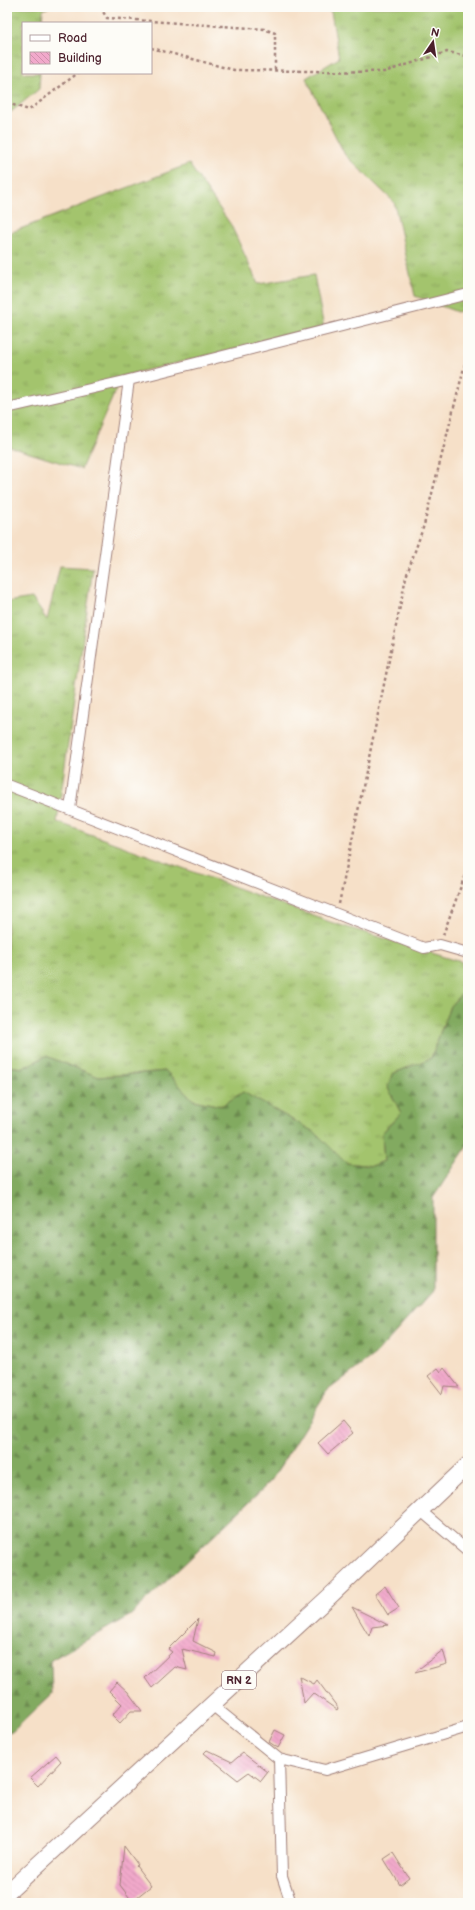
<svg xmlns="http://www.w3.org/2000/svg" width="475" height="1910" font-family="'Balsamiq Sans',sans-serif">
<style>
.grass{fill:url(#grass-tufts);stroke:#76724c}
.forest{fill:url(#forest-firs);stroke:#666446}
.building{fill:url(#building-back-hatch)}
.lines{fill:none;stroke-linecap:round;stroke-linejoin:round}
.minor-casing{stroke:#a0807a;stroke-width:12}
.primary-casing{stroke:#a0807a;stroke-width:18}
.path{stroke:#a0807a;stroke-width:2.5;stroke-dasharray:3 3;stroke-linecap:butt}
.minor{stroke:#fff;stroke-width:10}
.primary{stroke:#fff;stroke-width:16}
.labels{text-anchor:middle;dominant-baseline:central;stroke-width:4;stroke-linejoin:round;paint-order:stroke}
.shield{fill:#fdfcf7;stroke:#806168;stroke-width:1}
.shield-label{font-size:11px;font-weight:bold;fill:#4a1f2b}
</style>
<defs>
<pattern id="grass-tufts" width="24" height="20" patternUnits="userSpaceOnUse"><rect width="24" height="20" fill="#a3c46d"/><path d="M3 7l-1-3M5 7V3M7 7l1-3M15 17l-1-3M17 17v-4M19 17l1-3" fill="none" stroke="#879f5a"/></pattern>
<pattern id="forest-firs" width="22" height="20" patternUnits="userSpaceOnUse"><rect width="22" height="20" fill="#82aa60"/><path d="M5 1l3.5 6h-7zM16 11l3.5 6h-7z" fill="#6c8a4f"/></pattern>
<pattern id="building-back-hatch" width="6" height="6" patternUnits="userSpaceOnUse"><rect width="6" height="6" fill="#f1a9cb"/><path d="M-1 5l2 2M0 0l6 6M5-1l2 2" fill="none" stroke="#d091ae"/></pattern>
</defs>
<rect width="100%" height="100%" fill="#fdfcf7"/>
<filter id="ink" filterUnits="userSpaceOnUse"><feTurbulence type="fractalNoise" baseFrequency=".025" numOctaves="2"/><feDisplacementMap in="SourceGraphic" scale="8" xChannelSelector="R" yChannelSelector="G"/><feConvolveMatrix kernelMatrix="1 2 1 2 8 2 1 2 1" color-interpolation-filters="sRGB"/></filter>
<filter id="wash" filterUnits="userSpaceOnUse"><feTurbulence type="fractalNoise" baseFrequency=".012" numOctaves="4" result="noise"/><feDisplacementMap in="SourceGraphic" scale="16" xChannelSelector="R" yChannelSelector="G"/><feGaussianBlur stdDeviation="0.9" result="paint"/><feColorMatrix in="noise" values="0 0 0 0 0 0 0 0 0 0 0 0 0 0 0 0 0 1.4 0 .05"/><feComposite in="paint" operator="in"/></filter>
<g filter="url(#wash)">
<rect width="100%" height="100%" fill="#f6e0c8"/>
<!-- grass -->
<path class="grass" d="M 7,7 L 49,7 L 43,10 L 42,23 L 23,23 L 23,73 L 40,73 L 39,89 L 11,112 L 7,112 Z
M 318,7 L 468,7 L 468,309 L 457,312 L 415,296 L 394,202 L 345,155 L 306,78 L 339,58 L 331,12 Z
M 189,164 L 231,225 L 258,284 L 314,275 L 324,328 L 122,376 L 81,469 L 7,446 L 7,234 Z
M 60,566 L 93,568 L 57,822 L 330,922 L 468,964 L 468,987 L 450,1006 L 431,1058 L 392,1074 L 388,1088 L 401,1113 L 382,1133 L 384,1161 L 372,1166 L 346,1163 L 316,1133 L 221,1106 L 193,1100 L 166,1071 L 98,1077 L 46,1056 L 23,1068 L 7,1066 L 7,602 L 32,598 L 47,620 Z"/>
<!-- forest -->
<path class="forest" d="M 468,987 L 468,1145 L 433,1198 L 433,1291 L 375,1355 L 327,1391 L 271,1481 L 131,1615 L 51,1660 L 52,1694 L 12,1732 L 7,1732 L 7,1066 L 23,1068 L 46,1056 L 99,1077 L 166,1071 L 193,1100 L 221,1106 L 243,1092 L 316,1133 L 346,1163 L 372,1166 L 384,1161 L 382,1133 L 401,1113 L 388,1088 L 392,1074 L 431,1058 L 450,1006 Z"/>
<g id="blocks">
<!-- building -->
<path class="building" d="M 438,1368 L 441,1372 L 444,1368 L 459,1387 L 444,1386 L 442,1394 L 428,1376 Z
M 343,1421 L 353,1433 L 328,1454 L 318,1443 Z
M 385,1586 L 399,1608 L 388,1615 L 375,1594 Z
M 352,1607 L 388,1625 L 372,1627 L 369,1636 Z
M 198,1619 L 193,1641 L 217,1653 L 216,1657 L 182,1649 L 187,1670 L 175,1667 L 152,1688 L 145,1678 L 172,1652 L 168,1649 Z
M 443,1650 L 447,1664 L 415,1673 L 415,1672 Z
M 299,1676 L 314,1684 L 317,1680 L 338,1708 L 337,1710 L 313,1693 L 304,1703 Z
M 117,1682 L 128,1692 L 142,1711 L 131,1711 L 120,1723 L 112,1715 L 122,1704 L 109,1691 Z
M 275,1730 L 285,1735 L 278,1748 L 269,1742 Z
M 207,1750 L 232,1762 L 243,1753 L 268,1772 L 261,1781 L 249,1772 L 238,1780 L 204,1753 Z
M 56,1755 L 61,1761 L 38,1786 L 30,1778 Z
M 124,1846 L 138,1865 L 136,1866 L 151,1886 L 132,1901 L 120,1885 Z
M 393,1853 L 409,1878 L 400,1885 L 384,1859 Z"/>
</g>
</g>
<g filter="url(#ink)">
<use href="#blocks" fill-opacity="0" stroke="#a0807a" stroke-width="1"/>
<g class="lines">
<defs>
<path id="minor" d="M 7,408 L 129,380 L 468,294
M 7,785 L 424,948 L 440,945 L 468,953
M 70,809 L 129,380
M 421,1511 L 468,1551
M 212,1705 L 279,1759 L 282,1876 L 291,1903
M 279,1759 L 325,1770 L 468,1727"/>
<path id="primary" d="M 7,1893 L 330,1596 L 468,1465"/>
</defs>
<!-- minor casing -->
<use href="#minor" class="minor-casing"/>
<!-- primary casing -->
<use href="#primary" class="primary-casing"/>
<!-- path -->
<path class="path" d="M 100,7 L 107,18 L 264,29 L 275,33 L 275,71
M 151,48 L 234,70 L 384,72 L 447,52 L 468,56
M 7,103 L 29,110 L 78,73
M 339,904 L 406,577 L 424,525 L 468,352
M 443,935 L 468,867"/>
<!-- minor -->
<use href="#minor" class="minor"/>
<!-- primary -->
<use href="#primary" class="primary"/>
</g>
</g>
<g class="labels">
<!-- shield labels -->
<rect class="shield" x="222" y="1671" width="34" height="18" rx="3"/>
<g class="shield-label">
<text x="239" y="1680">RN 2</text>
</g>
</g>
<!-- margin -->
<rect width="475" height="1910" fill="none" stroke="#fdfcf7" stroke-width="24"/>
<!-- legend -->
<rect x="22" y="22" width="130" height="52" fill="#fdfcf7" stroke="#b5a4a5"/>
<rect x="30" y="35" width="20" height="6" fill="#ffffff" stroke="#b5a4a5"/>
<text x="58" y="42" font-size="12" fill="#4a1f2b">Road</text>
<rect x="30" y="52" width="20" height="12" fill="url(#building-back-hatch)" stroke="#b5a4a5"/>
<text x="58" y="62" font-size="12" fill="#4a1f2b">Building</text>
<!-- north arrow -->
<g transform="translate(433 42) rotate(13)" stroke="#fdfcf7" stroke-width="3" paint-order="stroke">
<path d="M0-3L7 15L0 10L-7 15Z" fill="#4a1f2b"/>
<text y="-6" font-size="11" font-weight="bold" text-anchor="middle" fill="#4a1f2b">N</text>
</g>
</svg>
